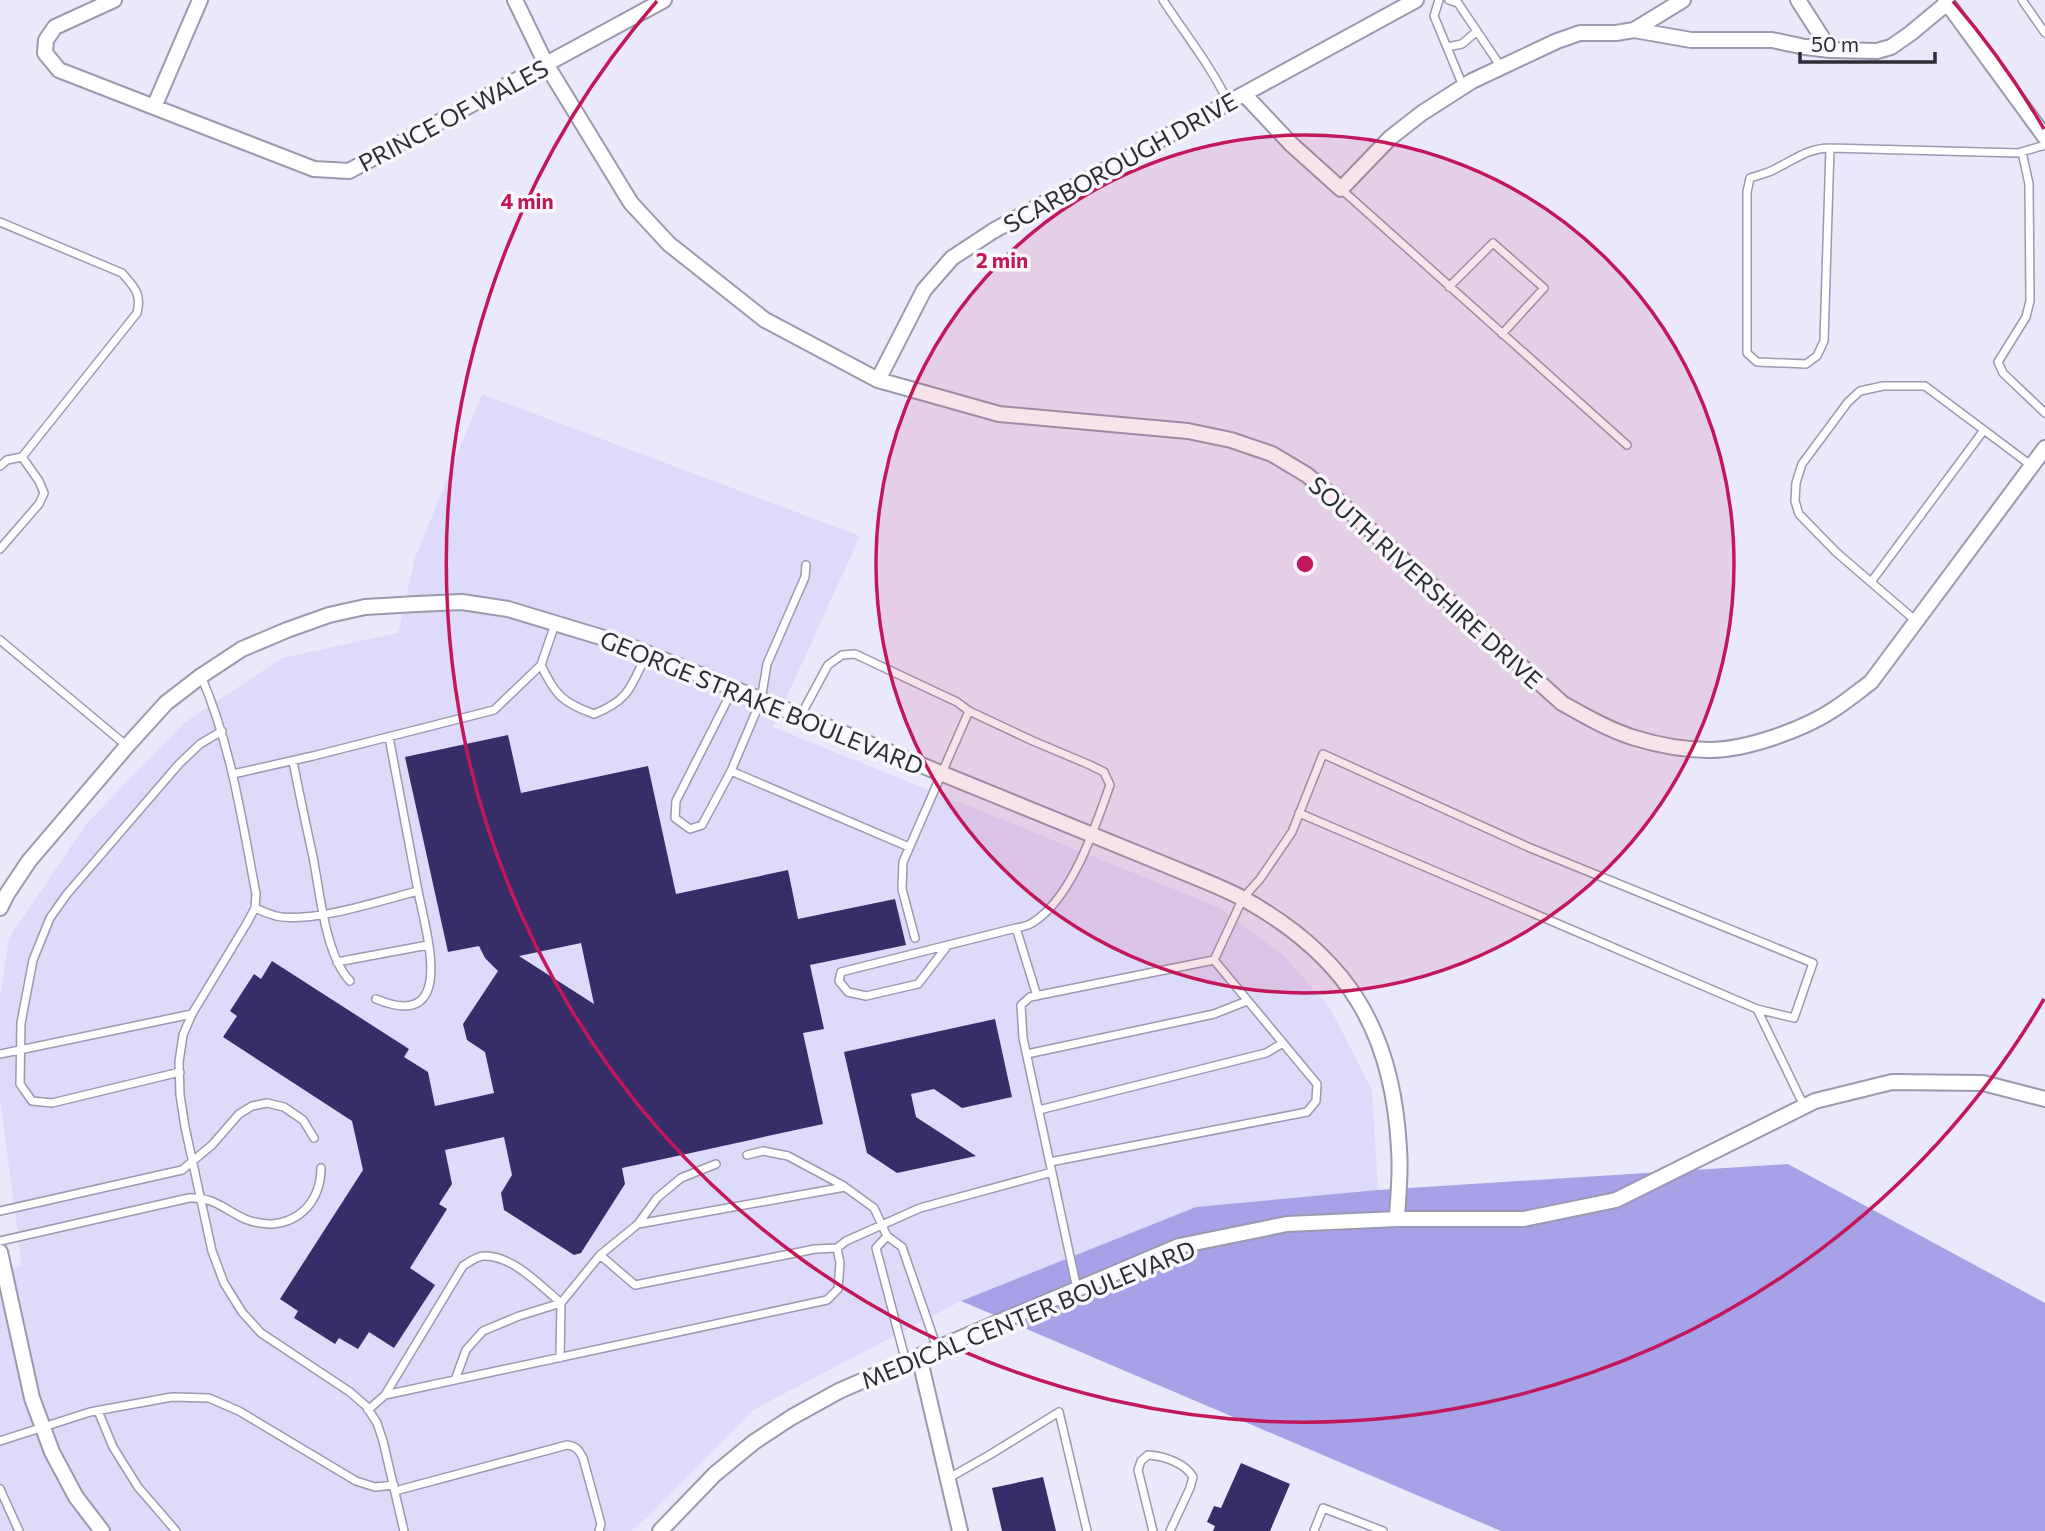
<svg xmlns="http://www.w3.org/2000/svg" width="2045" height="1531" font-family="Commissioner,sans-serif">
<style>
.built{fill:#dddbf9}
.forest{fill:#a7a1e7}
.building{fill:#372d68;fill-rule:evenodd}
.lines{fill:none;stroke-linecap:round;stroke-linejoin:round}
.lane-casing{stroke:#9a99ae;stroke-width:10}
.street-casing{stroke:#9a99ae;stroke-width:18}
.lane{stroke:#fff;stroke-width:7}
.street{stroke:#fff;stroke-width:14}
.ring{fill:none;stroke:#c2185b;stroke-width:3.5}
.labels{text-anchor:middle;dominant-baseline:central;stroke-width:7;stroke-linejoin:round;paint-order:stroke}
.street-label{font-size:24px;fill:#2d2d35;stroke:#f8f8fc}
.centre{fill:#c2185b;stroke:#f8f8fc;stroke-width:3.5}
.ring-label{font-size:21px;text-anchor:middle;font-weight:bold;fill:#c2185b;stroke:#f8f8fc;stroke-width:7;stroke-linejoin:round;paint-order:stroke}
</style>
<rect width="100%" height="100%" fill="#eae9fb"/>
<!-- built -->
<path class="built" d="M 482,394 L 860,536 L 773,727 L 1218,907 L 1283,955 L 1330,1008 L 1372,1090 L 1378,1190 L 1196,1207 L 961,1301 L 753,1410 L 650,1515 L 631,1531 L 0,1531 L 0,1271 L 22,1266 L 0,1098 L 0,998 L 9,938 L 86,824 L 184,723 L 282,658 L 398,633 L 415,558 Z"/>
<!-- forest -->
<path class="forest" d="M 1788,1164 L 2045,1303 L 2045,1531 L 1501,1531 L 961,1301 L 1196,1207 L 1378,1190 Z"/>
<!-- building -->
<path class="building" d="M 508,735 L 521,793 L 648,766 L 676,894 L 788,870 L 798,919 L 895,899 L 906,945 L 810,965 L 824,1029 L 803,1033 L 823,1124 L 622,1168 L 625,1184 L 581,1253 L 574,1255 L 504,1210 L 501,1193 L 512,1175 L 504,1137 L 445,1150 L 452,1184 L 439,1204 L 447,1209 L 410,1268 L 435,1285 L 394,1348 L 369,1332 L 358,1349 L 339,1338 L 335,1344 L 294,1318 L 298,1311 L 280,1299 L 363,1170 L 352,1121 L 223,1037 L 237,1016 L 230,1011 L 254,974 L 261,979 L 272,961 L 409,1049 L 404,1057 L 428,1072 L 435,1106 L 494,1093 L 485,1052 L 467,1040 L 463,1024 L 498,971 L 485,958 L 479,946 L 448,952 L 405,757 ZM 581,943 L 594,1004 L 519,956 Z
M 995,1019 L 1012,1097 L 962,1108 L 934,1089 L 911,1094 L 916,1117 L 976,1156 L 897,1173 L 867,1153 L 844,1052 Z
M 1241,1463 L 1290,1484 L 1270,1531 L 1213,1531 L 1215,1526 L 1207,1522 L 1214,1506 L 1221,1508 Z
M 1043,1477 L 1056,1531 L 1002,1531 L 992,1488 Z"/>
<g class="lines">
<defs>
<path id="lane" d="M 1163,0 C 1185,34 1211,66 1228,102
M 1439,0 L 1434,16 L 1463,86
M 1449,0 L 1458,3 L 1501,67
M 2022,0 L 2045,33
M 1447,47 L 1462,44 L 1477,31
M 1830,148 L 1824,341 L 1817,356 L 1806,364 L 1757,362 L 1747,353 L 1747,192 L 1750,178 C 1759,175 1769,173 1777,168 C 1795,159 1809,148 1830,148 L 2018,153 L 2045,145
M 2022,152 L 2029,184 L 2030,301 L 2026,317 L 1998,362 L 2003,373 L 2045,413
M 1341,189 L 1627,445
M 0,222 L 122,273 C 134,287 142,293 137,313 L 22,457 L 39,481 L 44,493 L 39,504 L 0,549
M 1449,287 L 1493,243 L 1544,288 L 1502,334
M 0,466 L 7,460 L 22,457
M 1871,582 L 1984,430
M 1916,621 L 1836,552 L 1799,514 L 1795,501 L 1796,483 L 1802,464 L 1848,402 L 1860,391 L 1883,386 L 1925,386 L 2032,466
M 0,640 L 127,746
M 541,665 C 555,695 563,703 594,714 C 630,700 631,686 647,653
M 201,676 C 231,745 242,820 256,894 L 255,908 L 247,923 L 192,1014 L 183,1035 L 179,1062 L 180,1095 L 185,1127 L 212,1251 L 224,1283 L 242,1312 L 261,1333 L 350,1392 L 366,1406 L 377,1423 L 383,1441 L 404,1531
M 733,689 L 676,801 L 675,818 L 690,829 L 702,825 L 731,771 L 761,700 L 767,664 L 805,577 L 806,565
M 801,715 L 828,665 L 842,655 L 855,654 L 957,702 L 969,711
M 293,761 C 299,793 306,825 313,857 C 320,892 325,955 350,981
M 731,771 L 909,847
M 233,774 L 313,756 L 494,710 L 541,665 L 555,624
M 1299,813 L 1757,1009
M 255,908 C 261,911 269,914 276,916 C 311,924 382,900 418,891 L 389,737
M 915,938 L 902,889 L 903,862 L 969,711 L 1033,741 L 1090,765 L 1104,772 L 1110,785 C 1095,827 1072,899 1032,923 C 1028,926 1021,927 1016,928 L 1037,996
M 948,945 L 918,984 L 866,996 L 848,992 L 839,981 L 841,972 L 1016,928
M 337,962 L 428,945
M 376,999 C 458,1033 426,933 418,891
M 0,1054 L 192,1014
M 1027,1054 L 1214,1014 L 1247,1001
M 180,1072 L 52,1103 L 32,1101 L 20,1084 L 21,1023 L 33,960 L 50,918 L 67,894 L 179,764 L 200,744 L 222,731
M 1039,1110 L 1266,1053 L 1283,1043
M 747,1155 L 763,1151 L 788,1156 L 844,1186
M 1050,1162 L 1307,1112 L 1316,1101 L 1317,1084 L 1214,960
M 0,1211 L 182,1170 L 212,1145 L 239,1114 L 252,1106 L 267,1103 L 284,1107 L 303,1120 L 314,1138
M 638,1224 L 657,1198 L 681,1178 L 716,1164
M 887,1236 L 876,1248 L 906,1362
M 0,1241 L 189,1198 C 215,1197 223,1209 245,1219 C 285,1235 321,1210 321,1168
M 600,1255 L 635,1285 L 815,1249 L 837,1248
M 1077,1289 L 1023,1038 L 1021,1005 L 1030,997 L 1214,960 L 1243,898 L 1260,879 L 1292,832 L 1323,754 L 1528,847 L 1813,963 L 1794,1018 L 1757,1009 L 1804,1106
M 455,1380 L 466,1350 L 483,1331 L 519,1316 L 561,1303 L 560,1358
M 385,1395 L 463,1266 C 469,1262 477,1256 484,1256 C 512,1255 541,1286 561,1303 L 600,1255 L 638,1224 L 845,1187 L 874,1208 L 887,1236 L 902,1247 L 937,1348
M 368,1410 L 385,1395 L 827,1300 L 838,1289 L 840,1263 L 837,1248 L 846,1241 L 920,1208 L 1052,1172
M 98,1411 L 113,1447 L 138,1487 L 176,1531
M 0,1441 L 90,1412 L 172,1397 L 209,1398 L 239,1411 L 356,1481 L 375,1487 L 394,1485
M 949,1478 L 991,1454 L 1059,1412 L 1087,1531
M 0,1489 L 19,1531
M 395,1491 L 567,1445 C 576,1446 579,1450 583,1458 L 601,1524 L 599,1531
M 1153,1531 L 1138,1470 L 1141,1461 L 1148,1455 C 1164,1456 1185,1463 1193,1477 L 1190,1488 L 1170,1531
M 1314,1531 L 1323,1508 L 1383,1531"/>
<path id="street" d="M 114,0 L 55,27 L 46,40 L 45,53 L 59,70 L 154,107 L 200,0
M 515,0 L 546,64 L 631,203 L 669,244 L 765,320 L 878,380 L 999,414 L 1188,431 L 1231,440 L 1272,454 L 1307,475 L 1338,501 L 1562,703 C 1585,716 1609,730 1635,738 C 1658,745 1685,750 1709,750 C 1747,750 1805,729 1836,708 C 1848,700 1859,691 1871,682 L 2045,448
M 1798,0 L 1830,50
M 1945,0 L 2045,137
M 1634,30 L 1683,0
M 1244,94 L 1291,144 L 1341,189 L 1390,138 L 1422,113 L 1472,81 L 1557,41 L 1580,33 L 1616,33 L 1634,30 L 1691,40 L 1772,40 L 1805,47 L 1830,50 L 1877,51 L 1891,47 L 1911,33 L 1947,3
M 154,107 L 314,169 L 349,171 L 664,0
M 878,380 L 924,290 L 952,258 L 993,231 L 1416,0
M 0,908 L 7,894 L 29,861 L 127,746 L 166,703 L 201,676 L 242,649 L 287,630 L 329,615 L 365,607 L 417,604 L 462,602 L 508,609 L 627,645 L 1166,865 C 1192,876 1220,886 1244,899 C 1348,957 1393,1031 1399,1149 C 1401,1172 1398,1196 1397,1219
M 0,1252 L 32,1398 L 52,1452 L 76,1497 L 102,1531
M 919,1356 L 960,1531
M 660,1531 L 715,1474 L 754,1442 L 792,1417 L 839,1391 L 919,1356 L 1179,1246 L 1287,1224 L 1397,1219 L 1524,1219 L 1616,1200 L 1815,1101 L 1892,1082 L 1983,1083 L 2045,1099"/>
</defs>
<!-- lane casing -->
<use href="#lane" class="lane-casing"/>
<!-- street casing -->
<use href="#street" class="street-casing"/>
<!-- lane -->
<use href="#lane" class="lane"/>
<!-- street -->
<use href="#street" class="street"/>
</g>
<!-- distance rings -->
<circle cx="1305" cy="564" r="429" fill="#c2185b" fill-opacity=".12"/>
<g class="ring">
<circle cx="1305" cy="564" r="429"/>
<path d="M2044 999A858 858 0 1 1 657 1M1953 1A858 858 0 0 1 2044 129"/>
</g>
<g class="labels">
<!-- street labels -->
<g class="street-label">
<text transform="translate(453 115) rotate(-28)">PRINCE OF WALES</text>
<text transform="translate(1120 162) rotate(-29)">SCARBOROUGH DRIVE</text>
<text transform="translate(1426 582) rotate(42)">SOUTH RIVERSHIRE DRIVE</text>
<text transform="translate(762 702) rotate(22)">GEORGE STRAKE BOULEVARD</text>
<text transform="translate(1028 1314) rotate(-22)">MEDICAL CENTER BOULEVARD</text>
</g>
</g>
<circle cx="1305" cy="564" r="10" class="centre"/>
<g class="ring-label">
<text x="527" y="209">4 min</text>
<text x="1002" y="268">2 min</text>
</g>
<!-- scale -->
<path d="M1800 52v10h135v-10" fill="none" stroke="#2d2d35" stroke-width="3.5"/>
<text x="1811" y="52" font-size="21" fill="#2d2d35" stroke="#f8f8fc" stroke-width="5" paint-order="stroke">50 m</text>
</svg>
